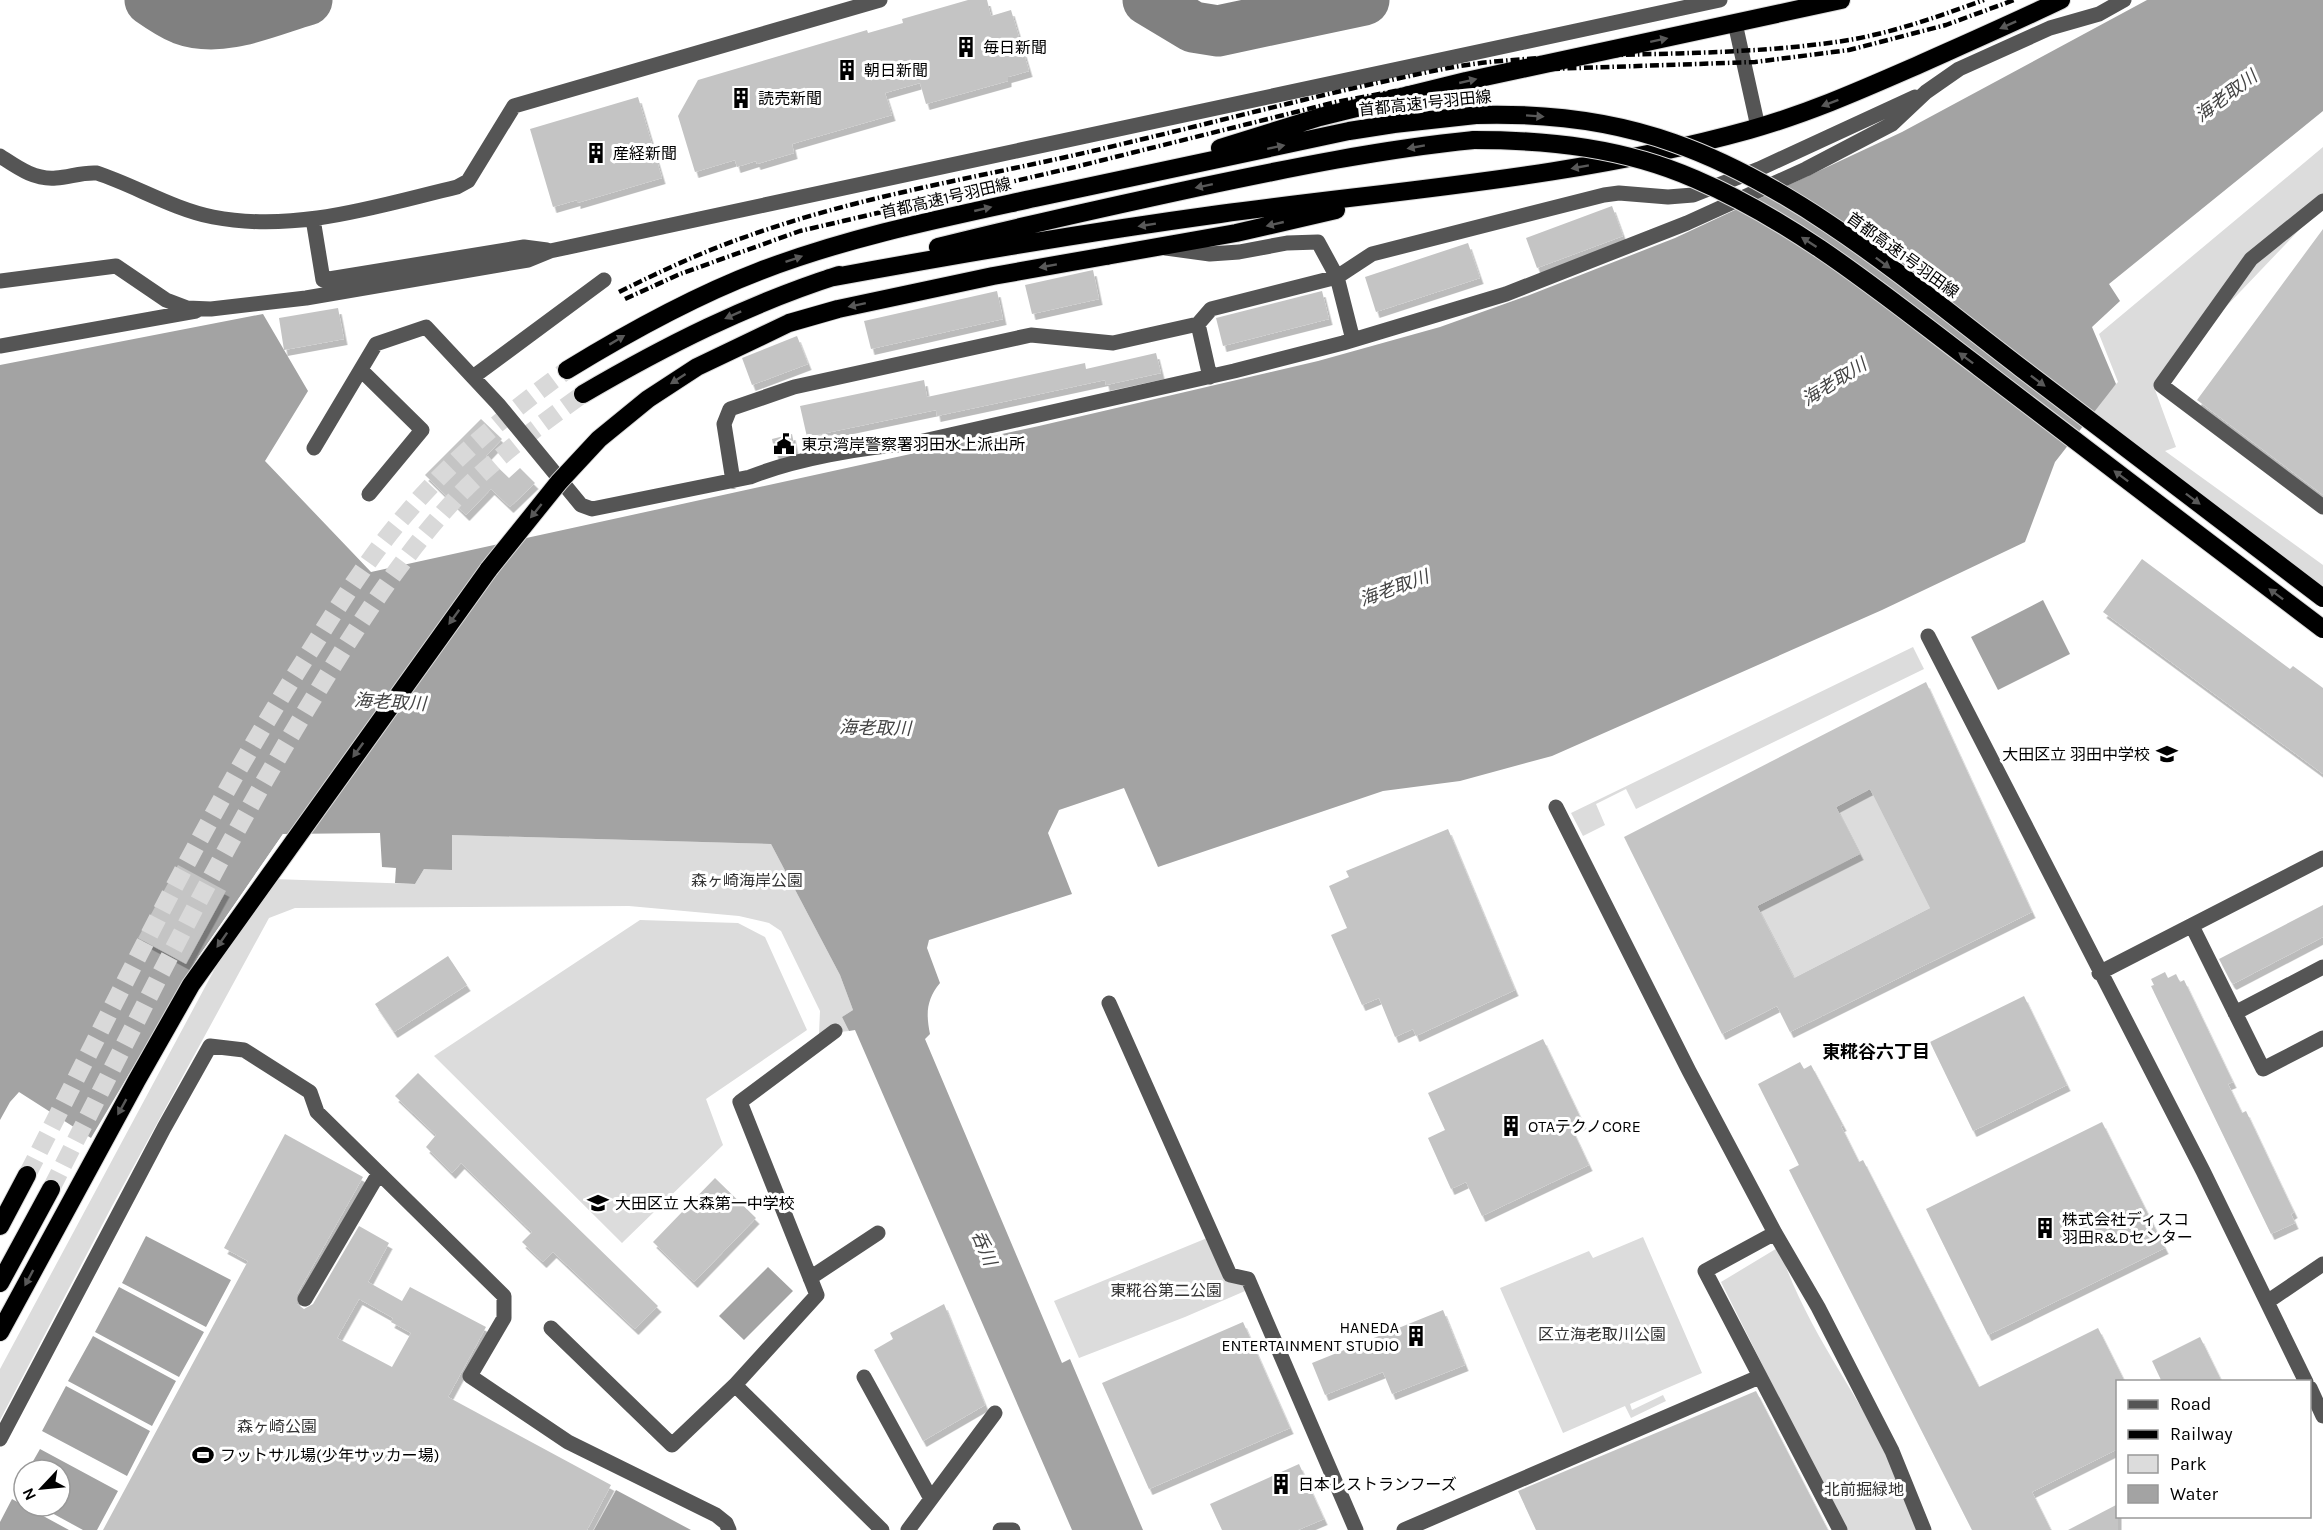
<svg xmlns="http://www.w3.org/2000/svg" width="2323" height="1530" font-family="Karla,'Noto Sans JP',sans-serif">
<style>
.green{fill:#dcdcdc}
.water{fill:#a3a3a3}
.pier{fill:#fff}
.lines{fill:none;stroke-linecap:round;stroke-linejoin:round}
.taxiway{stroke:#808080;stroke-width:51}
.building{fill:#c4c4c4;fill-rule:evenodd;filter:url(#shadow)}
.highway-tunnel{stroke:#d9d9d9;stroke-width:18;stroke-dasharray:18 9;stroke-linecap:butt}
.highway-casing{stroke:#dbdbdb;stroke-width:20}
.minor{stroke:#555;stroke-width:15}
.highway{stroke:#000;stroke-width:18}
.rail{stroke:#000;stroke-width:4.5;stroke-dasharray:9 3 1.5 3;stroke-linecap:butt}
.highway-bridge-casing{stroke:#dbdbdb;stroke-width:20;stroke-linecap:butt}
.highway-bridge{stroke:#000;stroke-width:18}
.oneway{fill:#595959}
.labels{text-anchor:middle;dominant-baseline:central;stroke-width:6;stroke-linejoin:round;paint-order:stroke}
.poi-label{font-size:16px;fill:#000;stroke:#fff;text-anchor:start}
.street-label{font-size:16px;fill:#000;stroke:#fff}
.park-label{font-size:16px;fill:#333;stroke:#fff}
.water-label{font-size:18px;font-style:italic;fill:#444;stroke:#fff}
.neighbourhood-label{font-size:18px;font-weight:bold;fill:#000;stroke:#fff}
</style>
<defs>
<filter id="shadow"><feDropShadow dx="3.5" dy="6" stdDeviation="0" flood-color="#0004"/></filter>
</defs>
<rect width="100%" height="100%" fill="#fff"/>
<!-- green -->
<path class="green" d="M 2323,147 L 2323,205 L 2177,358 L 2154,387 L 2176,447 L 2165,451 L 2323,565 L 2323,596 L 2084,418 L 2118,382 L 2099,334 Z
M 1913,647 L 1924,669 L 1636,809 L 1626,789 L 1596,804 L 1605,825 L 1583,836 L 1571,813 Z
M 1870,789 L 1930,908 L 1794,978 L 1757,906 L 1859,854 L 1836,807 Z
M 452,835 L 771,844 L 840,975 L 853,1010 L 842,1017 L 849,1031 L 819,1034 L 820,1011 L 781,931 L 769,923 L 739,916 L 629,906 L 295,908 L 269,918 L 112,1206 L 0,1420 L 0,1369 L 248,907 L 274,879 L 415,884 L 424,869 Z
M 640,920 L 738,923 L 765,937 L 807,1030 L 706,1099 L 723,1145 L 622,1243 L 434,1056 Z
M 1212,1236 L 1230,1275 L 1252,1288 L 1185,1317 L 1079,1358 L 1054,1301 Z
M 1643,1237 L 1702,1373 L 1630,1404 L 1632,1410 L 1663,1395 L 1666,1401 L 1631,1418 L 1625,1406 L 1563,1433 L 1500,1288 L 1589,1251 L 1593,1258 Z
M 1779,1247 C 1805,1329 1861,1397 1897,1474 C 1906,1492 1912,1512 1919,1530 L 1843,1530 L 1838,1516 L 1721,1282 Z"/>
<!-- water -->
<path class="water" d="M 2147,0 L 2323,0 L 2323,111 L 2109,284 L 2120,301 L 2092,327 L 2116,384 L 2055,462 L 2025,542 L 1882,610 L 1552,756 L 1460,781 L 1383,791 L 1158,867 L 1124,788 L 1059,810 L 1048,833 L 1072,894 L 929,940 L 927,948 L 940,983 C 926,1000 926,1014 930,1034 L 925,1039 L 1062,1363 L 1070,1359 L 1143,1530 L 1072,1530 L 855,1030 L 849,1031 L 842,1017 L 853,1010 L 840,975 L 771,844 L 452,835 L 452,870 L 424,869 L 415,884 L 395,883 L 396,868 L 382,867 L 380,833 L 283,834 L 199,956 L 91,1138 L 19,1092 L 10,1102 L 0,1120 L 0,365 L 263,314 L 308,391 L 265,461 L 371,572 L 1039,426 L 1318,361 L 1440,327 L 1527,296 L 1675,238 L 1902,132 Z
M 2043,600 L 2070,654 L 1998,690 L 1971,637 Z
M 146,1236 L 231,1280 L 206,1327 L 122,1283 Z
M 768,1267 L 793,1291 L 744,1340 L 719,1316 Z
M 119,1287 L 204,1332 L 179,1377 L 95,1332 Z
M 93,1336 L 176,1381 L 152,1426 L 68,1381 Z
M 66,1386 L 150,1431 L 127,1476 L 42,1431 Z
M 40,1449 L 118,1491 L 97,1530 L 83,1530 L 39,1506 L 60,1506 L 60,1470 L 28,1470 Z
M 616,1490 L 691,1530 L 594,1530 Z
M 12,1499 L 69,1530 L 0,1530 L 0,1522 Z"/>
<!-- pier -->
<path class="pier" d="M 283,834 L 286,837 L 202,958 L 94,1139 L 90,1141 L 199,956 Z"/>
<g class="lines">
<!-- taxiway -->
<path class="taxiway" d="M 150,0 C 160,7 170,14 182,19 C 222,34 269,11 307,0
M 1148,0 L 1193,27 L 1218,31 L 1364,0"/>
</g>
<!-- building -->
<path class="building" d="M 968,0 L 987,0 L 991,16 L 1011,10 L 1029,71 L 1008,77 L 1008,81 L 926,104 L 920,83 L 885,93 L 892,115 L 792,144 L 794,153 L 757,164 L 756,161 L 737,167 L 735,160 L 695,172 L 678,116 L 698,80 L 867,30 L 868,33 L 903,23 L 902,19 Z
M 638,97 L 662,178 L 577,203 L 577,200 L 553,207 L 530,129 Z
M 1612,206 L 1623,236 L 1537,268 L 1526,238 Z
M 2323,229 L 2323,495 L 2197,400 Z
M 1468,243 L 1480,278 L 1376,312 L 1365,277 Z
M 1093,270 L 1099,299 L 1032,314 L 1025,285 Z
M 997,291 L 1003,319 L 871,349 L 864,321 Z
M 1322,291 L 1329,319 L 1223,346 L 1216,318 Z
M 338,308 L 344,339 L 284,350 L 279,318 Z
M 797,336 L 808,364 L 752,385 L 742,358 Z
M 1156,353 L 1161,373 L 1106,385 L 1105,380 L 937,416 L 936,410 L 807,437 L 800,406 L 924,380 L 927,397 L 1085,363 L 1086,369 Z
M 481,419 L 502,439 L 486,456 L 509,478 L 520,468 L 535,483 L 510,507 L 491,489 L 466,515 L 425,475 Z
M 792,434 L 795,449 L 775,454 L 772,439 Z
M 2142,559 L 2290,669 L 2293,666 L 2323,688 L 2323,774 L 2103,612 Z
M 1926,682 L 2032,912 L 1790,1032 L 1777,1006 L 1722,1034 L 1624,837 ZM 1870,789 L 1930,908 L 1794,978 L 1757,906 L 1860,854 L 1836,807 Z
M 1448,829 L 1515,990 L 1416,1036 L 1413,1029 L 1395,1037 L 1379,998 L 1362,1005 L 1331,935 L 1347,928 L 1329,886 L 1349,877 L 1346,871 Z
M 178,865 L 226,891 L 186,964 L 138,938 Z
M 2323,905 L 2323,937 L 2233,984 L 2231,982 L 2219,959 Z
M 448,956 L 467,985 L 394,1032 L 375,1004 Z
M 2165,972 L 2168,978 L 2176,974 L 2180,982 L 2184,980 L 2233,1082 L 2228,1084 L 2242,1113 L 2246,1111 L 2294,1212 L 2291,1214 L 2295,1223 L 2273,1233 L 2271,1234 L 2151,986 L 2154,985 L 2151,979 Z
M 2024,996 L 2067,1085 L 1973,1131 L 1930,1042 Z
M 1543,1039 L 1583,1123 L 1572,1129 L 1589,1165 L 1482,1216 L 1466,1182 L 1451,1189 L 1428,1138 L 1445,1130 L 1428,1093 Z
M 1800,1062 L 1804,1069 L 1811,1065 L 1843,1125 L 1841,1126 L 1859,1162 L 1863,1160 L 1979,1387 L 2098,1328 L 2125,1382 L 2118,1382 L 2118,1449 L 2032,1492 L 2051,1530 L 1972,1530 L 1789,1170 L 1799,1165 L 1758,1084 Z
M 418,1073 L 658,1306 L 635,1329 L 553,1252 L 543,1262 L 522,1242 L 532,1232 L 461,1163 L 452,1173 L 426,1147 L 436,1135 L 395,1096 Z
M 2102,1122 L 2165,1248 L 1988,1335 L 1926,1209 Z
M 285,1134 L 363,1177 L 297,1294 L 297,1304 L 304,1309 L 313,1304 L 359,1226 L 389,1243 L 368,1282 L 402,1301 L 410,1287 L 486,1327 L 448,1397 L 611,1485 L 587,1530 L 103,1530 L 248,1261 L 224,1248 ZM 359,1299 L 393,1318 L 391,1322 L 411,1333 L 392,1367 L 337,1338 Z
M 715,1178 L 756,1218 L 694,1282 L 653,1242 Z
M 944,1304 L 985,1405 L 923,1441 L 874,1350 L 893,1339 L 890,1333 Z
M 1443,1310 L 1465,1365 L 1392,1394 L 1383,1372 L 1325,1395 L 1312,1363 Z
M 1243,1322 L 1290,1428 L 1149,1489 L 1102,1383 Z
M 2200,1337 L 2222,1382 L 2162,1382 L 2152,1361 Z
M 1756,1391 L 1828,1530 L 1536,1530 L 1518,1491 Z
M 1299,1464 L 1324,1519 L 1298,1530 L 1222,1530 L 1210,1504 Z
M 2118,1504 L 2118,1530 L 2068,1530 Z"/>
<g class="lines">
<!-- highway-tunnel -->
<path class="highway-tunnel" d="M 27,1175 C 115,1004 197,830 300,667 C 333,615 365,561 406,514 C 453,458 508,413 567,370
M 51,1189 C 132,1031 210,870 302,717 C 349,639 396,562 459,495 C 496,457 540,425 583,394"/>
<defs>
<path id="highway" d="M 1220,148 L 1320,117 L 1466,81 L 1841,0
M 938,247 C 1025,225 1112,206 1200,187 C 1290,168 1382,149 1474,140
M 1106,256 L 1236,233 L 1336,210
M 829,278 C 959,254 1089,232 1220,214 C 1397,190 1576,178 1749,130 C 1807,114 1861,90 1916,66 C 1965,44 2013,23 2061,0
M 567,370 C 629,332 692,297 760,271 C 848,237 943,218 1035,198 C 1140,175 1245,153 1349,131 L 1394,124 L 1476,115
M 583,394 C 665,346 748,304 839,275
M 0,1226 L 27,1175
M 0,1283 L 51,1189
M 0,1332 L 137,1080 L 191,985 L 489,569"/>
</defs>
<!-- highway casing -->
<use href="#highway" class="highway-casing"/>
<!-- minor -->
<path class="minor" d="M 1735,23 L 1758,127
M 0,156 C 17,167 34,180 56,178 C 70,177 82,172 97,173 C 136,186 173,209 213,217 C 296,233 377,206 457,187 L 468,181 L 514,106 L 880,0
M 2323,201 L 2251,259 L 2161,385 L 2323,507
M 313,219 L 323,280 L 524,247 L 547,250
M 1166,248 L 1210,254 L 1239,252 L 1287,243 L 1318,242 L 1337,277 L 1353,340
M 0,281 L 116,266 L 166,300 L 187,308 L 211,309 L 306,298 L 528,260 L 550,251 L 1720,0
M 1198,324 L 1211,309 L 1337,277 L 1372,254 L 1604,195 L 1619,193 L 1668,197 L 1693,195 L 1759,169 L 1915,97
M 0,346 L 196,311
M 361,370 L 422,430 L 369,494
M 473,377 L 604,280
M 314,448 L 376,344 L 426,327 L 498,404 L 581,505 L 592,509 L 750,477 C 795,459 862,447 910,444 L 1234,371 L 1343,343 L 1506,294 L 1687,223 L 1806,169 L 1892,124 L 1926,92 L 1959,69 L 2050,28 L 2099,14 L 2124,0
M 733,481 L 724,424 L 730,409 L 794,387 L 1031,335 L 1113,343 L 1198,324 L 1210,377
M 1928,636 L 2203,1171 L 2306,1382
M 1556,807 L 1689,1071 L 1775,1233 L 1818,1307 L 1892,1451 L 1924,1530
M 2192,926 L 2263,1069 L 2323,1038
M 2099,973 L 2323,858
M 1109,1003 L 1230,1275 L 1248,1279 L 1356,1530
M 2235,1013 L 2323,967
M 1775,1233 L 1705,1271 L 1840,1530
M 810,1278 L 878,1233
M 305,1299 L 379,1173 L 504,1296 L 504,1318 L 470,1376 L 568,1442 L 716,1515 L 726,1523 L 729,1530
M 2267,1302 L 2323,1264
M 551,1328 L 672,1445 L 735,1385 L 882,1530
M 864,1377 L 931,1499
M 735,1385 L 817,1295 L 740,1102 L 835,1031
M 2310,1388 L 2323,1416
M 0,1439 L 164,1128 L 210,1046 L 244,1050 L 310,1092 L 317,1112 L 379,1173
M 908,1530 L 995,1413
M 1000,1530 L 1013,1530
M 1404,1530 L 1759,1377"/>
<!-- highway -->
<use href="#highway" class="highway"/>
<!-- rail -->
<path class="rail" d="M 619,292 C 661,271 704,251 748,236 C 868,193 995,175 1118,145 C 1203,125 1287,103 1372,84 C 1411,76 1450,66 1490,62 C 1609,50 1730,59 1849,40 C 1895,32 1940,16 1984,0
M 625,299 L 680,274 L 800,231 L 1071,168 L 1336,102 L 1492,73 L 1549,69 L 1755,62 L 1849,50 L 1946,25 L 2014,0"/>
<defs>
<path id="highway-bridge" d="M 1476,115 C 1543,113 1610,120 1674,143 C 1800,187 1915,287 2021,368 C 2121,444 2222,521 2323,598
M 1474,140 C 1550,140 1624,148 1695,179 C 1800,224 1889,299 1979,367 C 2094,455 2208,542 2323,629
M 489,569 L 559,482 L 599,439 L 648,399 L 697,367 L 789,323 L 838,309 L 993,276 L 1106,256"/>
</defs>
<!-- highway-bridge casing -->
<use href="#highway-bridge" class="highway-bridge-casing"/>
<!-- highway-bridge -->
<use href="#highway-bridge" class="highway-bridge"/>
</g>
<!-- one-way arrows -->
<defs><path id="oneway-solid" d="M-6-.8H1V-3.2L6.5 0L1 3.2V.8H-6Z" transform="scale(1.5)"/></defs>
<g class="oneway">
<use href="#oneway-solid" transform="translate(2008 25) rotate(156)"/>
<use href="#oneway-solid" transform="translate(1659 40) rotate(-12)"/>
<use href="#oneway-solid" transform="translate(1468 81) rotate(-13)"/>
<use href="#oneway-solid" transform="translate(1830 103) rotate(159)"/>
<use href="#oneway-solid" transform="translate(1535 116) rotate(4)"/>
<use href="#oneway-solid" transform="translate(1276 147) rotate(-12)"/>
<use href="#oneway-solid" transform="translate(1416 147) rotate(170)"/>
<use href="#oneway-solid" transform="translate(1580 167) rotate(170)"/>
<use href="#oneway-solid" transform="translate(1204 186) rotate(168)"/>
<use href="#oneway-solid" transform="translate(983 209) rotate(-13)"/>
<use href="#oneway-solid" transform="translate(1275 224) rotate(167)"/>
<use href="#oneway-solid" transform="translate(1147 225) rotate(171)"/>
<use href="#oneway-solid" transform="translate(1809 242) rotate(-147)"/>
<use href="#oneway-solid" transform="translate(794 259) rotate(-19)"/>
<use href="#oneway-solid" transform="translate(1883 263) rotate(37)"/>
<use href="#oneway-solid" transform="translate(1048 266) rotate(170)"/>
<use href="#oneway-solid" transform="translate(857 305) rotate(168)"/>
<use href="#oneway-solid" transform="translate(733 315) rotate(156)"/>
<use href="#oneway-solid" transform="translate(617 340) rotate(-31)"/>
<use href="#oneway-solid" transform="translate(1966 358) rotate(-143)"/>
<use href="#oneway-solid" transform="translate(678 379) rotate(147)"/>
<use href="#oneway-solid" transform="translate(2038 381) rotate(37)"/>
<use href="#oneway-solid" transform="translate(2121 476) rotate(-143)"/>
<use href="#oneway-solid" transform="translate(2193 499) rotate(37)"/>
<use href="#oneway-solid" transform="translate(536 511) rotate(129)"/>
<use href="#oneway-solid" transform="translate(2276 594) rotate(-143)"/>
<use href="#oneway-solid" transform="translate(454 617) rotate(126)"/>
<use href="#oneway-solid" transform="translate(358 750) rotate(126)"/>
<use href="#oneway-solid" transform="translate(222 940) rotate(125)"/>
<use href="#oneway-solid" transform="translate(122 1107) rotate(119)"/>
<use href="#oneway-solid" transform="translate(29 1278) rotate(118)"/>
</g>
<!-- icons -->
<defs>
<symbol id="building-bare" viewBox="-9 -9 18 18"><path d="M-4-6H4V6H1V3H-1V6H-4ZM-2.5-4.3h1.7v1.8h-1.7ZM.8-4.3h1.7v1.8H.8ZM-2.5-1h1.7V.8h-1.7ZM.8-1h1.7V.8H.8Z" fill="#000" stroke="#fff" stroke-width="2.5" paint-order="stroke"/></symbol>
<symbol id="civic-bare" viewBox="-9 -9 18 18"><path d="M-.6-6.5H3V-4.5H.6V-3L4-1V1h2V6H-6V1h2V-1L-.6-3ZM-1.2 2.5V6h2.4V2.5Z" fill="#000" stroke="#fff" stroke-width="2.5" paint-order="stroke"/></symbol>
<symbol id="school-bare" viewBox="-9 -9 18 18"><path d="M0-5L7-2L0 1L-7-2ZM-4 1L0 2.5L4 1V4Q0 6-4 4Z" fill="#000" stroke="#fff" stroke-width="2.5" paint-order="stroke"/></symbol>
<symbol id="stadium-bare" viewBox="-9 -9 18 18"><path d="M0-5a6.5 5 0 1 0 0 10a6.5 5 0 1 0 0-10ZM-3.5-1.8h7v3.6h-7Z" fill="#000" stroke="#fff" stroke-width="2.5" paint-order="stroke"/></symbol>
</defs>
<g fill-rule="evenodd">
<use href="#building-bare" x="951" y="32" width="30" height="30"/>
<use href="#building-bare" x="832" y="55" width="30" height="30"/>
<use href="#building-bare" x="726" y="83" width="30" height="30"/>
<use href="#building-bare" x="581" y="138" width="30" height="30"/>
<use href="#civic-bare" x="769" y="429" width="30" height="30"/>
<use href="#school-bare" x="2152" y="739" width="30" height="30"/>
<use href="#building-bare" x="1496" y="1111" width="30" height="30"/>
<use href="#school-bare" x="583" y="1188" width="30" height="30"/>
<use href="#building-bare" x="2030" y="1213" width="30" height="30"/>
<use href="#building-bare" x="1401" y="1321" width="30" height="30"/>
<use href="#stadium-bare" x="188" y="1440" width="30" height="30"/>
<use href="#building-bare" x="1266" y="1469" width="30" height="30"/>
</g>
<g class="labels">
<!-- poi labels -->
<g class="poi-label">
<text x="983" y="47">毎日新聞</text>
<text x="864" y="70">朝日新聞</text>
<text x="758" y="98">読売新聞</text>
<text x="613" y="153">産経新聞</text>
<text x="801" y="444">東京湾岸警察署羽田水上派出所</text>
<text x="2150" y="754" text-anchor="end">大田区立 羽田中学校</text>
<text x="1528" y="1126">OTAテクノCORE</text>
<text x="615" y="1203">大田区立 大森第一中学校</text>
<text x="2062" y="1219">株式会社ディスコ<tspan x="2062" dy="18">羽田R&amp;Dセンター</tspan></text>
<text x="1399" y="1327" text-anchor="end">HANEDA<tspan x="1399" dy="18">ENTERTAINMENT STUDIO</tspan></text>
<text x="220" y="1455">フットサル場(少年サッカー場)</text>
<text x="1298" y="1484">日本レストランフーズ</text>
</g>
<!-- street labels -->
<g class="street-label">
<text transform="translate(1425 103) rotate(-6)">首都高速1号羽田線</text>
<text transform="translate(946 198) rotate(-13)">首都高速1号羽田線</text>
<text transform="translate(1903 255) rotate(36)">首都高速1号羽田線</text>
</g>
<!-- park labels -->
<g class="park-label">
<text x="747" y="880">森ヶ崎海岸公園</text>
<text x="1166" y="1290">東糀谷第二公園</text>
<text x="1602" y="1334">区立海老取川公園</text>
<text x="277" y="1426">森ヶ崎公園</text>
<text x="1864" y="1489">北前掘緑地</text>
</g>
<!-- water labels -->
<g class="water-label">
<text transform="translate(2226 96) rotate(-37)">海老取川</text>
<text transform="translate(1834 382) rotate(-32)">海老取川</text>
<text transform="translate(1394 588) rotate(-20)">海老取川</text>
<text transform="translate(390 702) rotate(3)">海老取川</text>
<text transform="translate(875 728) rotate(1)">海老取川</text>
<text transform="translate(984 1248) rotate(67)">呑川</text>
</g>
<!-- neighbourhood labels -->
<g class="neighbourhood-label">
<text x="1876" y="1052">東糀谷六丁目</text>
</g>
</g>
<!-- legend -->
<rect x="2116" y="1380" width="195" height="138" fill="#ffffff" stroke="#999999" stroke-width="1.5"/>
<rect x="2128" y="1400" width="30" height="9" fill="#555555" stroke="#999999" stroke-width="1.5"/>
<text x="2170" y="1410" font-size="18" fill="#000000">Road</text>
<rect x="2128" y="1430" width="30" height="9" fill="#000000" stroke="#999999" stroke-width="1.5"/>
<text x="2170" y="1440" font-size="18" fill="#000000">Railway</text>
<rect x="2128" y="1455" width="30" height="18" fill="#dcdcdc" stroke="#999999" stroke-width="1.5"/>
<text x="2170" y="1470" font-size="18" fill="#000000">Park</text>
<rect x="2128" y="1485" width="30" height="18" fill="#a3a3a3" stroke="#999999" stroke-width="1.5"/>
<text x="2170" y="1500" font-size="18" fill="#000000">Water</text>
<!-- north arrow -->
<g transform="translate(42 1488) rotate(244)"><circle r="28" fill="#ffffff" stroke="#999999" stroke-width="1.5"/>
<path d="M0-4.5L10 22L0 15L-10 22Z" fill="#000000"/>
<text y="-9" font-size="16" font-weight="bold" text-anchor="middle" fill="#000000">N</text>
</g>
</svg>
